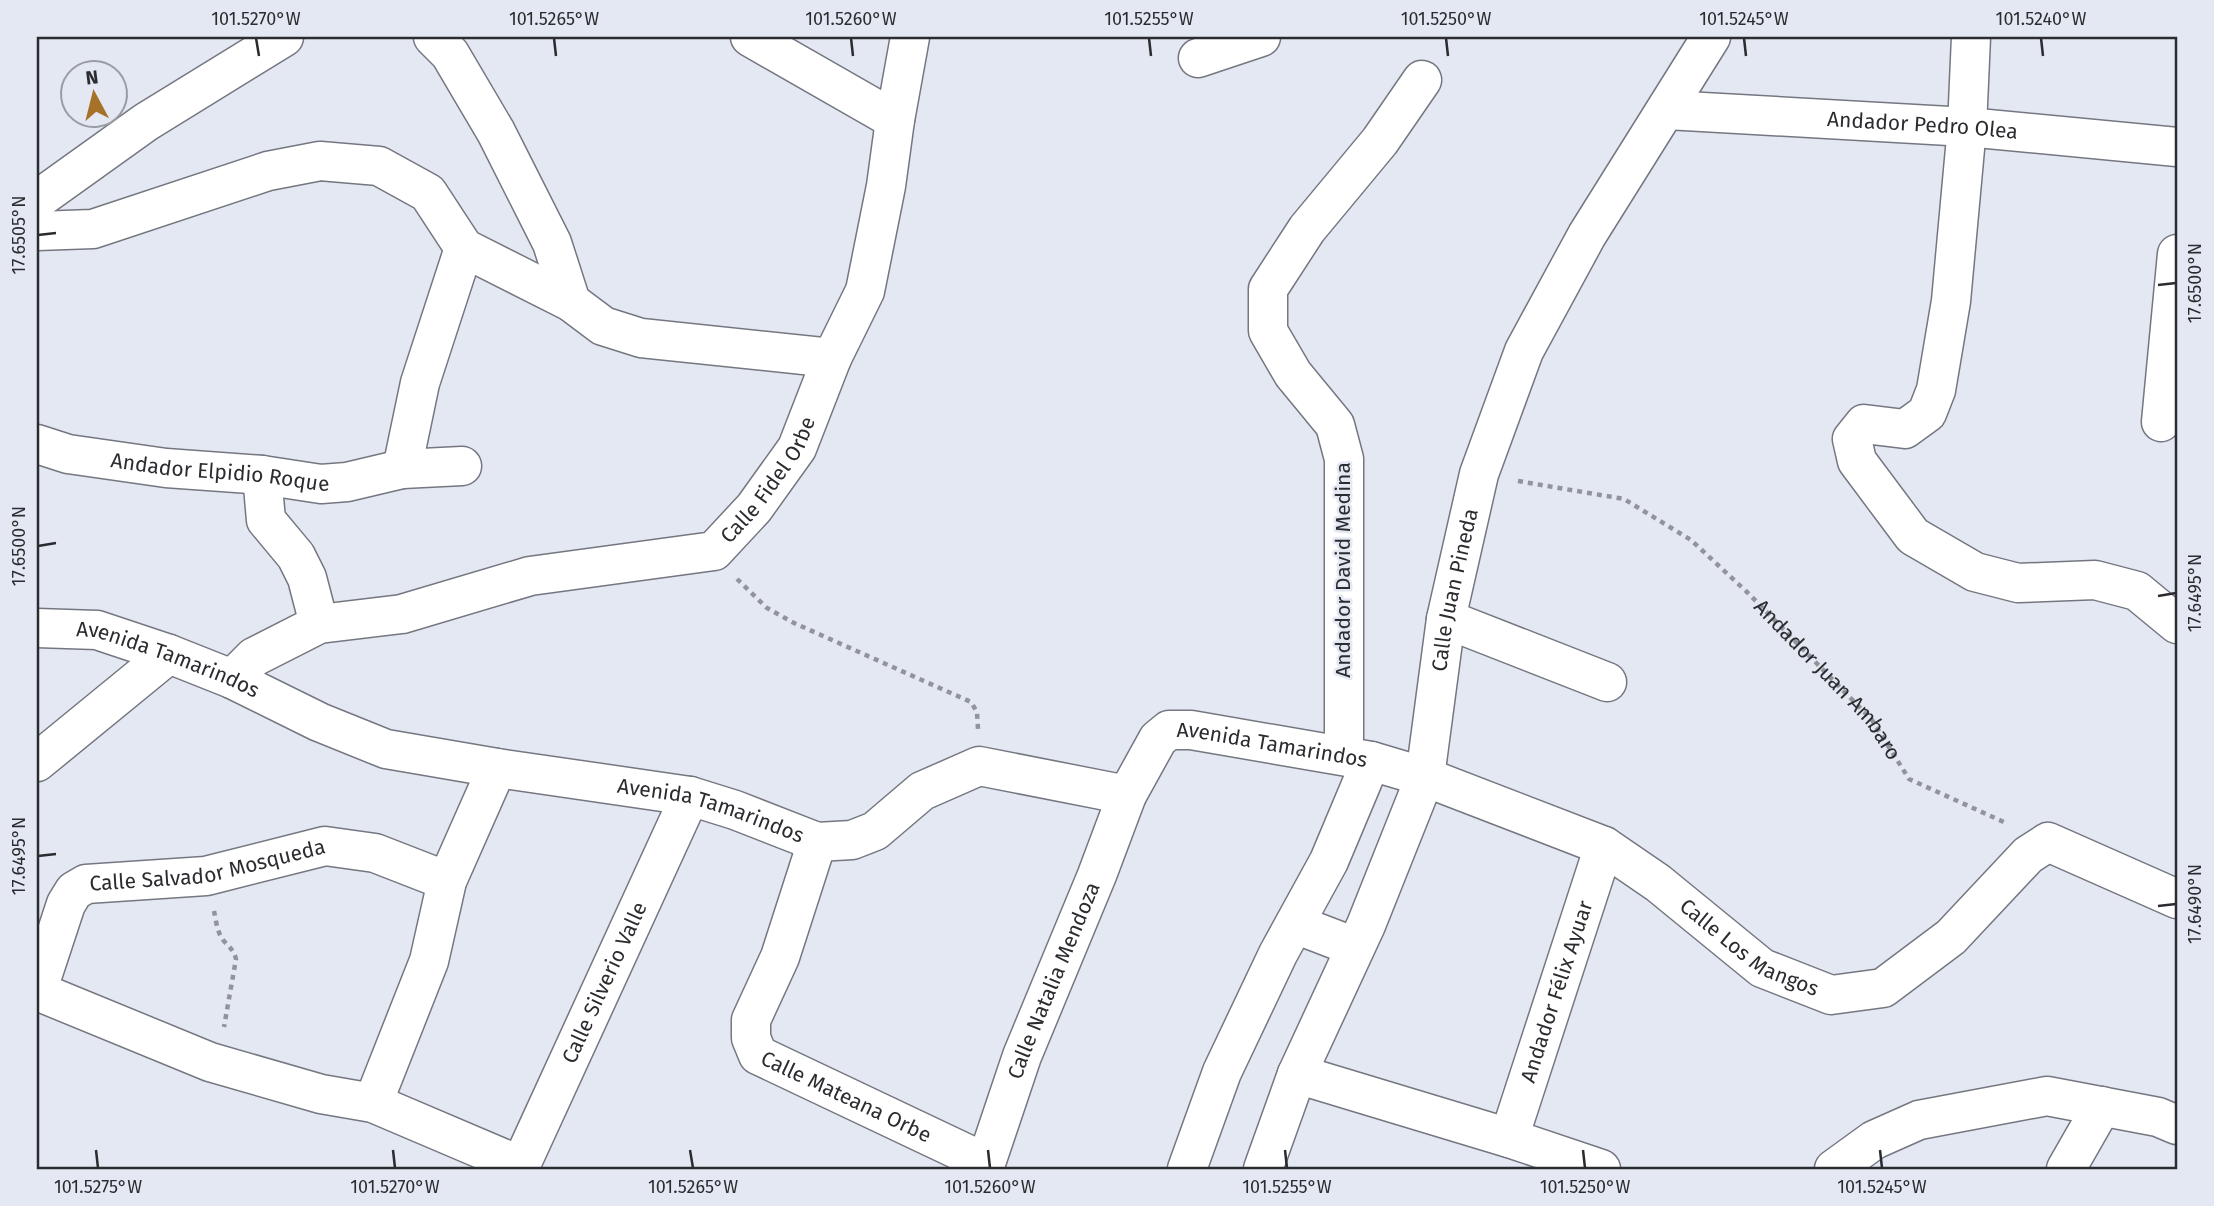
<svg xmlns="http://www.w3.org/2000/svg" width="2214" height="1206" font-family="'Fira Sans',sans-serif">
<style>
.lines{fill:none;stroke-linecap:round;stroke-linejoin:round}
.minor-casing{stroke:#747780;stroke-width:41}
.path{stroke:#92949c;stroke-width:4.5;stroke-dasharray:5 5;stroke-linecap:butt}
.minor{stroke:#fff;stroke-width:38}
.ticks{fill:none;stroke:#2b2c30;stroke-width:2.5}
.labels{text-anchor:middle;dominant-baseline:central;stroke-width:5;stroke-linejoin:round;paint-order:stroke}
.street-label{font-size:21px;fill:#2b2c30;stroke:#e4e8f2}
.neatline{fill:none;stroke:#2b2c30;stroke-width:2.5}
.ticks-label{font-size:18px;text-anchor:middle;fill:#2b2c30}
</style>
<rect width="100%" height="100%" fill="#e4e8f2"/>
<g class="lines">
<defs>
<g id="minor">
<path d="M 433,37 L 450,54 L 496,132 L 552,243 L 571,302"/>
<path d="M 750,37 L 895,120"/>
<path d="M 1971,37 L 1967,127 L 1951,301 L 1936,390 L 1927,413 L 1905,429 L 1864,424 L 1852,439 L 1857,461 L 1913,536 L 1975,572 L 2018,583 L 2095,580 L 2137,591 L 2177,624"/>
<path d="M 1198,58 L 1261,37"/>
<path id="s2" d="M 1667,110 L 1967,127 L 2177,147"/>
<path d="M 37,200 L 146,122 L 284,37"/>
<path d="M 37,231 L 93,229 L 268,171 L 320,161 L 379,166 L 428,193 L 464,248 L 571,302 L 603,326 L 641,338 L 832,358"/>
<path d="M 2161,422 L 2177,254"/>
<path id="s3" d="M 37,444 L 68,454 L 166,468 L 262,475 L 321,484 L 347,482 L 402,469 L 462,466"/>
<path d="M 402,469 L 420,383 L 464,248"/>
<path d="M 262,475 L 266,520 L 296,556 L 307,578 L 319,624"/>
<path d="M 1446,619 L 1607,682"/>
<path id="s4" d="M 37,628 L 97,630 L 169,654 L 232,679 L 319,722 L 386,749 L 497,768 L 690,796 L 735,810 L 817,842 L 852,840 L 875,831 L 922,791 L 979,766 L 1127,795"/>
<path id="s5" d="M 232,679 L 254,657 L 319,624 L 402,614 L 530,576 L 714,551 L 754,508 L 797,448 L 832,358 L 865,291 L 886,186 L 895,120 L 910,37"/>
<path d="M 1344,755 L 1344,459 L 1335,425 L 1293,374 L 1268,331 L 1268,289 L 1307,229 L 1380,141 L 1422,80"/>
<path d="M 37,762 L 169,654"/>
<path id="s6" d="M 817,842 L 780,957 L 751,1020 L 751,1038 L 758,1055 L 986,1163"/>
<path d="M 1295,924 L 1355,947"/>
<path d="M 37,991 L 210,1062 L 321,1094 L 373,1103 L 521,1166"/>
<path id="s7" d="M 37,992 L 66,904 L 74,891 L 86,884 L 206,876 L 325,846 L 375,853 L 447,881"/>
<path d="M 1297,1074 L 1509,1138 L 1601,1169"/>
<path d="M 373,1103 L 429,961 L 447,881 L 497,768"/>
<path id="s8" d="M 1509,1138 L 1604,846"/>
<path id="s9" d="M 519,1169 L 690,796"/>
<path id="s10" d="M 984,1169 L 1022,1056 L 1097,875 L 1127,795 L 1158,739 L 1169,730 L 1191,730 L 1371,761 L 1425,777 L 1604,846 L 1658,883 L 1762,968 L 1831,995 L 1883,988 L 1951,937 L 2028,855 L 2048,842 L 2177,899"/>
<path d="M 1187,1169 L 1222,1072 L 1278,954 L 1329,861 L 1371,761"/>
<path id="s11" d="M 1263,1169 L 1297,1074 L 1366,925 L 1425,777 L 1446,619 L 1479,474 L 1524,351 L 1587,235 L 1711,37"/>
<path d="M 1834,1169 L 1874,1140 L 1919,1120 L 2047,1096 L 2158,1117 L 2177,1125"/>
<path d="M 2066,1169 L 2102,1106"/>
</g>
</defs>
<!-- minor casing -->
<use href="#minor" class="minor-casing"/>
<!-- path -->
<g class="path">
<path id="s1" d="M 1518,481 L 1624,499 L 1691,540 L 1748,593 L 1872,720 L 1909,779 L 2006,823"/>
<path d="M 737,579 L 767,608 L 794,623 L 971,702 L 977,712 L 978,729"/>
<path d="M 214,911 C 216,920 217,932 223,940 C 229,947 234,950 236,959 L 224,1027"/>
</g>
<!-- minor -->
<use href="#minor" class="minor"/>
</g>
<!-- ticks -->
<path class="ticks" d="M 256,38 L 259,56M 554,38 L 556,56M 851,38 L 853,56M 1149,38 L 1151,56M 1446,38 L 1448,56M 1744,38 L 1746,56M 2041,38 L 2043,56M 38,235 L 56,233M 2158,285 L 2176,283M 38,546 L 56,543M 2158,596 L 2176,593M 38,856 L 56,854M 2158,906 L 2176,904M 96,1150 L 98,1168M 393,1150 L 395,1168M 690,1150 L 693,1168M 988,1150 L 990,1168M 1285,1150 L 1287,1168M 1583,1150 L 1585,1168M 1880,1150 L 1882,1168"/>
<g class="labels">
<!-- street labels -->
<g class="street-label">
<text stroke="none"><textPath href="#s2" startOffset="256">Andador Pedro Olea</textPath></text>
<text stroke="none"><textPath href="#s3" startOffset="186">Andador Elpidio Roque</textPath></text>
<text stroke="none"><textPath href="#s5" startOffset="597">Calle Fidel Orbe</textPath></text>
<text transform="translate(1343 570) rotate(-90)">Andador David Medina</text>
<text stroke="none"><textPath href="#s11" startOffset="614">Calle Juan Pineda</textPath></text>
<text stroke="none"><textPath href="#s4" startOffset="136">Avenida Tamarindos</textPath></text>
<text stroke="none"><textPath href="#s1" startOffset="382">Andador Juan Ambaro</textPath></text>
<text stroke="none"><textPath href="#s10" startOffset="583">Avenida Tamarindos</textPath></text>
<text stroke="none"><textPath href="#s4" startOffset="704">Avenida Tamarindos</textPath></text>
<text stroke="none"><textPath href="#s7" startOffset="245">Calle Salvador Mosqueda</textPath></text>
<text stroke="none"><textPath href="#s10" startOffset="1110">Calle Los Mangos</textPath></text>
<text stroke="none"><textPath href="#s10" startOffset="201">Calle Natalia Mendoza</textPath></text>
<text stroke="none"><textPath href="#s9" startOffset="205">Calle Silverio Valle</textPath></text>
<text stroke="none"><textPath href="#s8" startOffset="154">Andador Félix Ayuar</textPath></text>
<text stroke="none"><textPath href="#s6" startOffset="324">Calle Mateana Orbe</textPath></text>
</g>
</g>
<!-- border -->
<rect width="2214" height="1206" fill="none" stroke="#e4e8f2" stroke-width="77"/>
<!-- north arrow -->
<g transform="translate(94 94) rotate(353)"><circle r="33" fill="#e4e8f2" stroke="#9a9da4" stroke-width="2"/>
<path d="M0-5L12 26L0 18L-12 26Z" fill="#a6722a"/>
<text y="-10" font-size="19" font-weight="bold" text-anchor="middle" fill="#2b2c30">N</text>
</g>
<rect x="38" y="38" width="2138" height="1130" class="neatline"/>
<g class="ticks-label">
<text x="256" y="25">101.5270°W</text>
<text x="554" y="25">101.5265°W</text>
<text x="851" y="25">101.5260°W</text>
<text x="1149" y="25">101.5255°W</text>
<text x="1446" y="25">101.5250°W</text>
<text x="1744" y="25">101.5245°W</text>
<text x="2041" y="25">101.5240°W</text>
<text transform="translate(19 235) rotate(-90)" y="6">17.6505°N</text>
<text transform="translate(2195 283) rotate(-90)" y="6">17.6500°N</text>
<text transform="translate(19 546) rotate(-90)" y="6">17.6500°N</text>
<text transform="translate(2195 593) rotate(-90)" y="6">17.6495°N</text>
<text transform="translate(19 856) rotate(-90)" y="6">17.6495°N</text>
<text transform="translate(2195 904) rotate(-90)" y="6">17.6490°N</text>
<text x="98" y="1193">101.5275°W</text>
<text x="395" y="1193">101.5270°W</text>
<text x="693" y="1193">101.5265°W</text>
<text x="990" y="1193">101.5260°W</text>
<text x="1287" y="1193">101.5255°W</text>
<text x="1585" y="1193">101.5250°W</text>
<text x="1882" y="1193">101.5245°W</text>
</g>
</svg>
